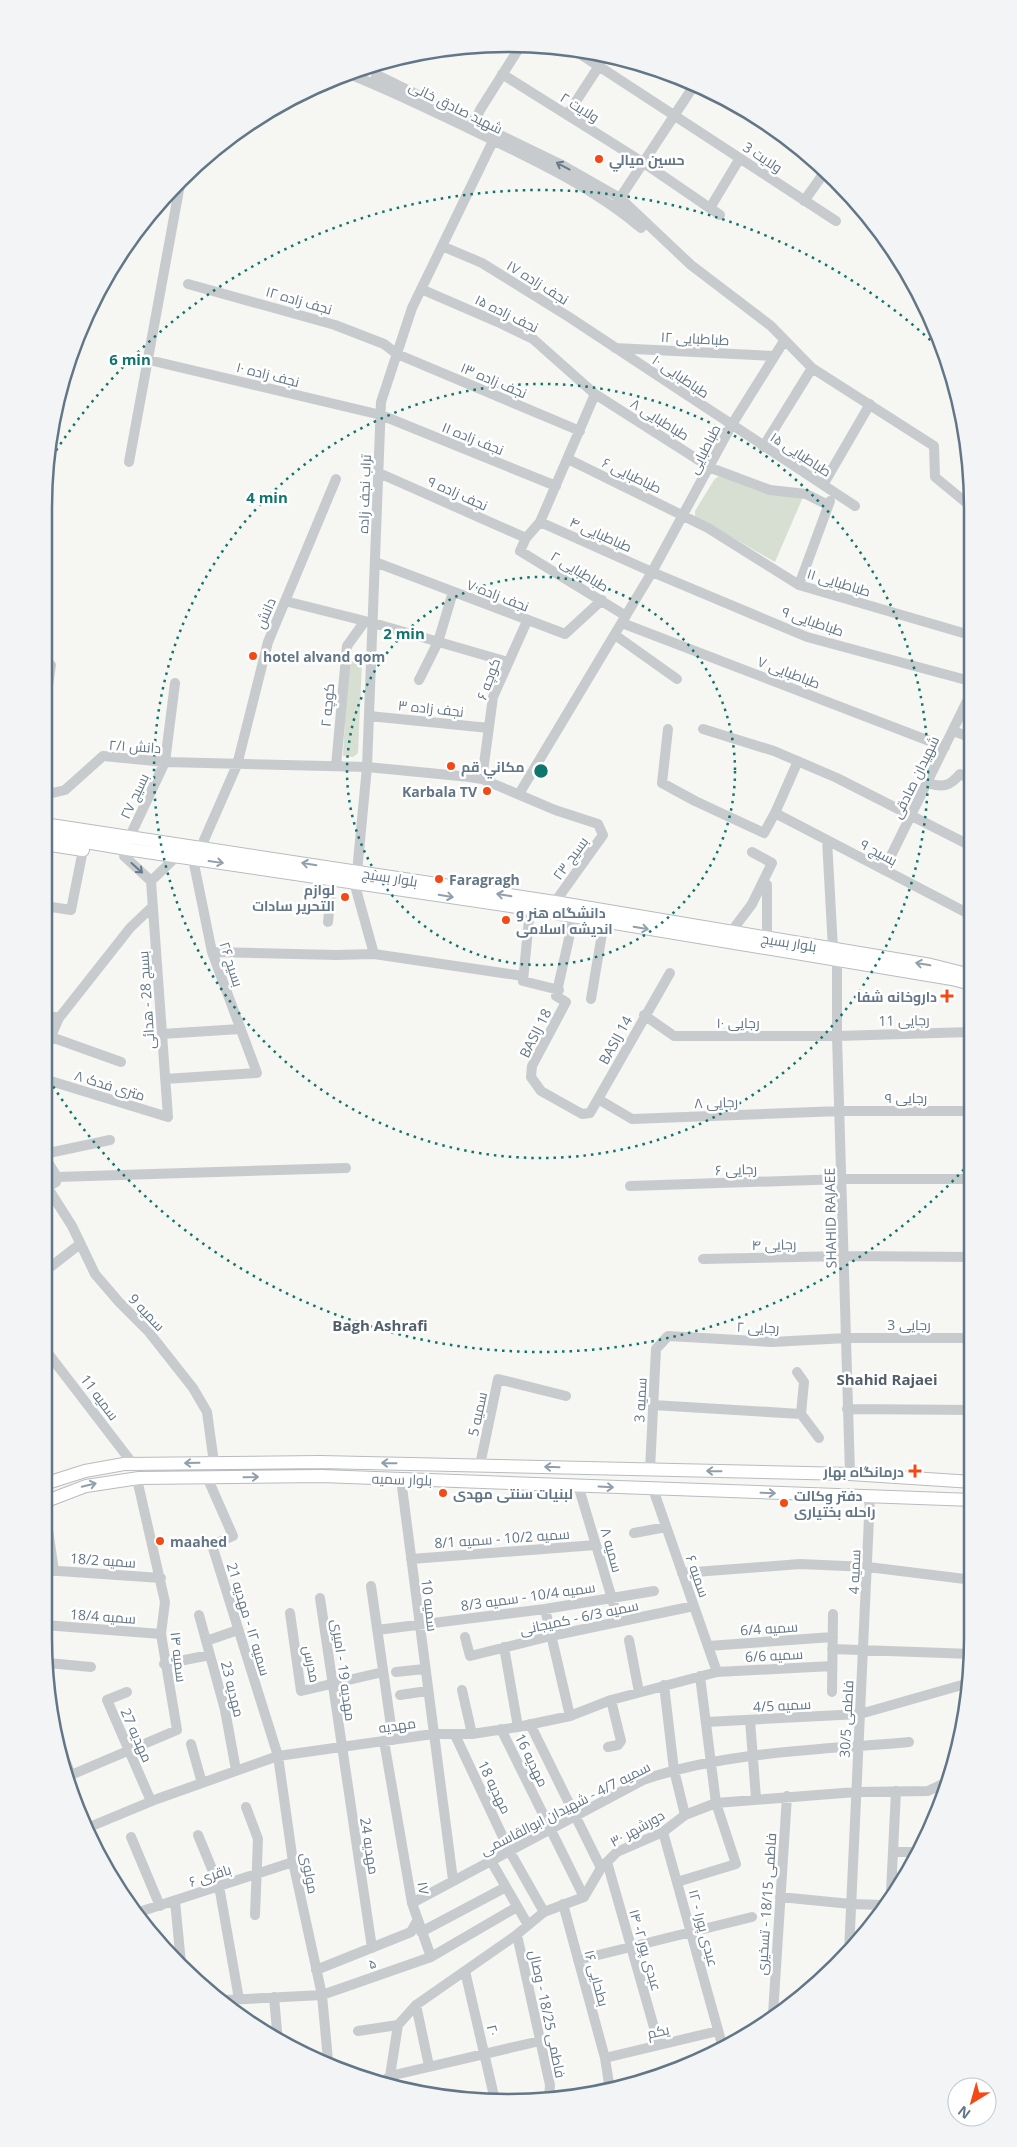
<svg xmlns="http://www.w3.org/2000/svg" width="1017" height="2147" font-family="'Open Sans',Cairo,sans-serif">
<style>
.green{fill:#d7dfd3}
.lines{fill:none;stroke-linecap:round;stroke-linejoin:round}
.major-casing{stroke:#b8bcc0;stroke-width:14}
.minor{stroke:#c8cbce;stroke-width:10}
.major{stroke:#fff;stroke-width:12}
.oneway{stroke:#677a8b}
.oneway2{stroke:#919fab}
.ring{fill:none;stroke:#0f766e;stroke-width:2.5;stroke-dasharray:2.5 5}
.poi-dot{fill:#f44914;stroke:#fff;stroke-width:2}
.labels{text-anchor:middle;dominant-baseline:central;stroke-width:5;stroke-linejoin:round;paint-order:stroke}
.street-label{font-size:14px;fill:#627687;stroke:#fff}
.poi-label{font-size:14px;font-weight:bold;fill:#627687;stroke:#fff;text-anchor:start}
.neighbourhood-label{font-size:15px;font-weight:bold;fill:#515f6b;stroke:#fff}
.rim{fill:none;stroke:#627687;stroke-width:2.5}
.centre{fill:#0f766e;stroke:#fff;stroke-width:2.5}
.ring-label{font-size:15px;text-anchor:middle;font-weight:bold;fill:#0f766e;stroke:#fff;stroke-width:5;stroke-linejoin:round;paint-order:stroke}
</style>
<rect width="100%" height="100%" fill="#f6f6f2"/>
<!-- green -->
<path class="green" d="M 719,476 L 803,497 L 775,562 L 695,516 L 695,511 L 714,480 Z
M 348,661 L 362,662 L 358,753 L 353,757 L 343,756 Z"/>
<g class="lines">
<defs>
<path id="major" d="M 52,421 L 53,415
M 44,824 L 555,902 L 931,965 L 971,975
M 44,835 L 133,850 L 530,909 L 952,979 L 971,984
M 44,844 L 83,850
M 44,1484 L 85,1471 L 124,1464 L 320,1462 L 850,1474 L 973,1482
M 44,1502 L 86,1486 L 139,1478 L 321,1476 L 973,1500"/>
</defs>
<!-- major casing -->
<use href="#major" class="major-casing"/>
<!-- minor -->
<path class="minor" d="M 574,50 L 836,221
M 349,74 C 390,90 430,110 470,129 C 529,158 590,185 641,228
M 502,74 L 644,163 L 720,215
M 373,83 L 377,75 L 564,166 L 620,198 L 691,265 L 771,326 L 812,368 L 934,446 L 935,477 L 969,505
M 567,115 L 599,66
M 475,122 L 480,110 L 521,45
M 804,201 L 824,173
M 616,204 L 695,84
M 710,208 L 740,158
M 442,246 L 482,263 L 569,317 L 855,506
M 188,284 L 335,325 L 384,344 L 397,354 L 580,431
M 421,289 L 502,324 L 533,339 L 595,394 L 711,468 L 770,490 L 806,494 L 828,505
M 615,348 L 774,356
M 149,360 L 381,415 L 556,486
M 595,394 L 540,522 L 526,538 L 520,551 L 626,616
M 763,447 L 812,368
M 568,459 L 708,528 L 799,585 L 970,635
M 129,462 L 181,179
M 379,473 L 526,538
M 823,485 L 870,404
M 540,522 L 652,572 L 807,637 L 970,681
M 375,562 L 565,634 L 602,600
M 799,585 L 830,501
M 285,601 L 373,623 L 508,662
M 622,623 L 945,747
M 615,635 L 677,679
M 419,680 L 438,642 L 453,592
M 44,713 L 51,665
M 369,716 L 489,728
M 668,729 L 662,783 L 695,801 L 764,833 L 775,813 L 798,761
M 703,729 L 774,751 L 837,778 L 971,846
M 953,731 L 970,737
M 336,766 L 347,646 L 365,621
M 482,779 L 493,697 L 527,621
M 928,783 C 943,788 950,786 960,774 L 970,779
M 519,794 L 652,572 L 731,426 L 784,341
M 44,795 L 65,790 L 103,756 L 165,762 L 367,767 L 470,777 L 482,779 L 555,810 L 598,824 L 603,835 L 555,902
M 775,813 L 971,915
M 132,832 L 165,762 L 175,683
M 827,840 L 833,949
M 201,847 L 237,765 L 268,642 L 336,479
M 124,856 L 151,881
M 884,870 L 970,695
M 357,872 L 367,767 L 381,402 L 412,308 L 493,141
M 151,881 L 176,857
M 354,882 L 374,954
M 762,884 L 767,885 L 767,938
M 45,906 L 71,910 L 83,850
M 530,909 L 523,981 L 559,990
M 574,916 L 556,996 L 566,1002 L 532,1066 L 531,1077 L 541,1091 L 582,1114 L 590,1113 L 670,973
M 328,922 L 332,879
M 731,932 L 752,904 L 772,863 L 752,852
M 212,952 L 336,955 L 374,954 L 523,976
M 837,961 L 837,1036 L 850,1474
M 591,999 L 604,922
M 44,1015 L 59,1018
M 644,1015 L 674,1036 L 837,1036 L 971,1032
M 162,1034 L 240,1029
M 51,1037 L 121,1062
M 44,1052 L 59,1018 L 130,928 L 153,906
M 44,1079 L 168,1117 L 151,881
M 165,1079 L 257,1073 L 212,952 L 193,859
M 598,1099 L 632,1119 L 841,1111 L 971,1111
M 44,1154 L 110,1140
M 44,1156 L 57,1177 L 56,1182 L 51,1185 L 45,1184
M 57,1177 L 346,1168
M 44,1182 L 72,1226 L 95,1274 L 119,1302 L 148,1331 L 193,1388 L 207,1412 L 214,1463
M 630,1186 L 843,1179 L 972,1179
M 703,1259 L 845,1256 L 972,1257
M 44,1272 L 80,1244
M 44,1348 L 133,1464
M 797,1372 L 804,1382 L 801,1414
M 653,1405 L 801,1414 L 819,1438
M 847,1409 L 972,1410
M 480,1465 L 498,1379 L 566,1396
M 650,1470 L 656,1349 L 668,1336 L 772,1342 L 847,1338 L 972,1338
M 207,1477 L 233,1536 L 212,1545 L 278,1756 L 293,1862 L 322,1995 L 328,2060
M 401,1479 L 453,1880
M 578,1485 L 619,1622
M 653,1489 L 717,1672
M 44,1502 L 54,1571
M 634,1533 L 666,1527
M 411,1559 L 596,1545
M 44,1570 L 161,1578
M 682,1573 L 800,1564 L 868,1567 L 973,1580
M 371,1586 L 393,1740
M 320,1598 L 372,1948
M 545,1609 L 570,1716
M 290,1613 L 301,1691 L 383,1672
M 199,1615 L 225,1710 L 236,1770
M 44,1625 L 161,1634
M 377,1630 L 545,1609 L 654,1591
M 465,1637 L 470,1656 L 551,1636 L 694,1606
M 629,1640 L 639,1692
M 206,1641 L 238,1630
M 708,1646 L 833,1637
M 504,1647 L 518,1727
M 832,1649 L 972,1654
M 48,1663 L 91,1667
M 164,1664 L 210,1655
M 396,1672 L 424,1669
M 664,1685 L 674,1770 L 685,1815
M 462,1690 L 472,1734
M 127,1692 L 107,1700 L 151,1801
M 832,1692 L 833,1614
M 400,1695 L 427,1691
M 750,1720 L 756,1798
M 706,1722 L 860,1714 L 969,1683
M 530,1724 L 601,1868
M 501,1729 L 584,1897
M 455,1735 L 510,1852 L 544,1912
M 384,1741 L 412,1903 L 431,1957
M 191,1744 L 202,1783
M 608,1747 L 618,1745 L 621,1741 L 611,1700
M 64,1758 L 71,1775 L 177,1730 L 161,1634 L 165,1602 L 137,1479
M 246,1807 L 258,1839 L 255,1915
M 87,1828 L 157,1799 L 278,1756 L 433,1734 L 472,1734 L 518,1727 L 570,1716 L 611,1700 L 717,1672 L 832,1666
M 663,1832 L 723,2048
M 198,1835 L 219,1886 L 239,1999
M 131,1837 L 160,1906
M 893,1852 L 916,1852
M 491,1861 L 528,1925
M 607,1862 L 659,2045
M 677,1882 L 736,1864 L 716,1803 L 700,1676
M 891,1892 L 896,1791
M 780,1897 L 851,1904 L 883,1905
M 175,1901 L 181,1963
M 412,1903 L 643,1780 C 727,1751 821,1750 909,1742
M 563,1904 L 605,2058 L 610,2090
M 136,1913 L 293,1862
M 421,1932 L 506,1887
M 517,1935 L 550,2085 L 549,2099
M 849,1952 L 870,1496
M 578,1960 L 752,1917
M 316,1970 L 411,1932 L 417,1921
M 465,1971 L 494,2096
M 274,1997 L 278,2042
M 226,2000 L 322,1995 L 431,1957 L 517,1907
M 416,2005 L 429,2066
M 773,2014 L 787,1796
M 358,2031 L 398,2025
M 605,2058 L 718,2031
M 390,2076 L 540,2041
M 384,2081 L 390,2076 L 398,2025 L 416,2005 L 515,1936 L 544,1912 L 584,1897 L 601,1868 L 617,1852 L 663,1832 L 685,1815 L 716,1803 L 856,1792 L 928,1791 L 949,1781"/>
<!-- major -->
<use href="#major" class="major"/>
</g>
<!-- one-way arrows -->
<defs><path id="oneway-shaft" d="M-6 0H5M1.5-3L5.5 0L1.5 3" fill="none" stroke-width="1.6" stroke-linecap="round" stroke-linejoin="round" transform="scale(1.25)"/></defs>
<g class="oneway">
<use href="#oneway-shaft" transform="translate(563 166) rotate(-152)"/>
<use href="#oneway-shaft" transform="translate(137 868) rotate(42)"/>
</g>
<g class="oneway2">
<use href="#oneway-shaft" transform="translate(216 862) rotate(8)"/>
<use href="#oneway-shaft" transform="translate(309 864) rotate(-171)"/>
<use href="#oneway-shaft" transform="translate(504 895) rotate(-171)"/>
<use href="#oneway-shaft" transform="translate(446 896) rotate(9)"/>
<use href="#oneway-shaft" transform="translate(641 928) rotate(10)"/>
<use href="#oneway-shaft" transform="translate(923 964) rotate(-170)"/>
<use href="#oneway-shaft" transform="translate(192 1463) rotate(179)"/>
<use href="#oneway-shaft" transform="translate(389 1463) rotate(-179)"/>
<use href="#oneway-shaft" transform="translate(552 1467) rotate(-178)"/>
<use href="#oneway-shaft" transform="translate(714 1471) rotate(-179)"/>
<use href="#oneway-shaft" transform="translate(251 1477) rotate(-1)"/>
<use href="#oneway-shaft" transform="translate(89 1485) rotate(-14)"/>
<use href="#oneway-shaft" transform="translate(606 1487) rotate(3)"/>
<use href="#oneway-shaft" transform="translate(768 1493) rotate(2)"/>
</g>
<!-- distance rings -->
<g class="ring">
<circle cx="541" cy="771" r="194"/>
<circle cx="541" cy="771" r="387"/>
<path d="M969 1164A581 581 0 0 1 46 1075M48 463A581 581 0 0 1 941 350"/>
</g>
<!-- markers -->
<g class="poi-dot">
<circle cx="599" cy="159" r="5"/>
<circle cx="253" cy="656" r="5"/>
<circle cx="451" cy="766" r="5"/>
<circle cx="487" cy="791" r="5"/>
<circle cx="439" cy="879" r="5"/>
<circle cx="345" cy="897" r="5"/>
<circle cx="506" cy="920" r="5"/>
<path d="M944.5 988.5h5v5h5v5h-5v5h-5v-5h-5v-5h5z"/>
<path d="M912.5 1463.5h5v5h5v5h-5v5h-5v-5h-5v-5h5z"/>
<circle cx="443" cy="1493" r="5"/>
<circle cx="784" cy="1503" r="5"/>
<circle cx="160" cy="1541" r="5"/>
</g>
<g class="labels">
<!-- street labels -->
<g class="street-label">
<text transform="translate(456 107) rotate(26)">شهید صادق خانی</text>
<text transform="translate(580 107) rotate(32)">ولایت ۲</text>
<text transform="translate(763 157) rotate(33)">ولایت 3</text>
<text transform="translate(538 282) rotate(32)">نجف زاده ۱۷</text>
<text transform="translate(299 300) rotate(16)">نجف زاده ۱۲</text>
<text transform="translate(507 313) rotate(26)">نجف زاده ۱۵</text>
<text transform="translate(695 338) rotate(3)">طباطبایی ۱۲</text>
<text transform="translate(268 374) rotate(14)">نجف زاده ۱۰</text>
<text transform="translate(681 376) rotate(34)">طباطبایی ۱۰</text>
<text transform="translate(494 380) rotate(23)">نجف زاده ۱۳</text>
<text transform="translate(660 419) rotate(32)">طباطبایی ۸</text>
<text transform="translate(473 438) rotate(22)">نجف زاده ۱۱</text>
<text transform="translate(704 449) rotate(-63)">طباطبایی</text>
<text transform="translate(801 454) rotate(33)">طباطبایی ۱۵</text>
<text transform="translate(632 475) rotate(26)">طباطبایی ۶</text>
<text transform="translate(458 493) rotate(24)">نجف زاده ۹</text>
<text transform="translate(364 494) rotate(-88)">تراب نجف زاده</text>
<text transform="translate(601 534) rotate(24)">طباطبایی ۴</text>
<text transform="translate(580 571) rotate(31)">طباطبایی ۲</text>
<text transform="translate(839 582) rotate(17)">طباطبایی ۱۱</text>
<text transform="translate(498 595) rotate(21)">نجف زاده ۷</text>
<text transform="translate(265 613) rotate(-67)">دانش</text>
<text transform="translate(813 621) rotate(19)">طباطبایی ۹</text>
<text transform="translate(789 672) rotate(21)">طباطبایی ۷</text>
<text transform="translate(488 679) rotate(-70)">کوچه ۶</text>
<text transform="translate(327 705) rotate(-85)">کوچه ۲</text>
<text transform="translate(431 708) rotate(6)">نجف زاده ۳</text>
<text transform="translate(135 746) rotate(4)">دانش ۲/۱</text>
<text transform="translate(915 777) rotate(-64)">شهیدان صادقی</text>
<text transform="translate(134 796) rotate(-65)">بسیج ۲۷</text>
<text transform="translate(879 852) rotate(28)">بسیج ۹</text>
<text transform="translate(570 858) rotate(-54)">بسیج ۲۳</text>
<text transform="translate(390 877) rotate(9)">بلوار بسیج</text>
<text transform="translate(789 942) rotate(9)">بلوار بسیج</text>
<text transform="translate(232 964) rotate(72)">بسیج ۲۶</text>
<text transform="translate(146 1000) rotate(-94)">بسیج 28 - هدائی</text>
<text transform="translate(904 1020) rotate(-1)">رجایی 11</text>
<text x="738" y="1022">رجایی ۱۰</text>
<text transform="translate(535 1033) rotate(-63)">BASIJ 18</text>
<text transform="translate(615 1040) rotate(-61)">BASIJ 14</text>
<text transform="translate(110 1085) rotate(17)">۸ متری فدک</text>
<text x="906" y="1097">رجایی ۹</text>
<text transform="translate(716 1102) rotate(-2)">رجایی ۸</text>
<text transform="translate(736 1169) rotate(-2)">رجایی ۶</text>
<text transform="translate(830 1218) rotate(-91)">SHAHID RAJAEE</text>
<text transform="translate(774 1244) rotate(-1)">رجایی ۴</text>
<text transform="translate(147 1312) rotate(46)">سمیه 9</text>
<text x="909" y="1324">رجایی 3</text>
<text transform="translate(758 1327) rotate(2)">رجایی ۲</text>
<text transform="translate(100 1397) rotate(53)">سمیه 11</text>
<text transform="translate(640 1400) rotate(-87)">سمیه 3</text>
<text transform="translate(477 1414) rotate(-78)">سمیه 5</text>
<text transform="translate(402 1479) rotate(2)">بلوار سمیه</text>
<text transform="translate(502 1538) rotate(-4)">سمیه 10/2 - سمیه 8/1</text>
<text transform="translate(612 1550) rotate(74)">سمیه ۸</text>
<text transform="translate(103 1560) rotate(4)">سمیه 18/2</text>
<text transform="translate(854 1572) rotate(-88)">سمیه 4</text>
<text transform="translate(698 1576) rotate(71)">سمیه ۶</text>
<text transform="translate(528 1596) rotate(-8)">سمیه 10/4 - سمیه 8/3</text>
<text transform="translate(430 1605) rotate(83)">سمیه 10</text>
<text transform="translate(103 1616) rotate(4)">سمیه 18/4</text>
<text transform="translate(579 1617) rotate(-12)">سمیه 6/3 - کمیجانی</text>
<text transform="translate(249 1619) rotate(73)">سمیه ۱۲ - مهدیه 21</text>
<text transform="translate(769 1628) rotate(-4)">سمیه 6/4</text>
<text transform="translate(774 1655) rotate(-3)">سمیه 6/6</text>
<text transform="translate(179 1657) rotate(83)">سمیه ۱۴</text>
<text transform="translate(312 1664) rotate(79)">مدرس</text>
<text transform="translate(344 1670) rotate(82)">مهدیه 19 - امیری</text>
<text transform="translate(233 1689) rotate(76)">مهدیه 23</text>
<text transform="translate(782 1705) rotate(-3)">سمیه 4/5</text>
<text transform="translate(846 1719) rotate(-87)">فاطمی 30/5</text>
<text transform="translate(397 1725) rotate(-8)">مهدیه</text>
<text transform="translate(137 1735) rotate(66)">مهدیه 27</text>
<text transform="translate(532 1760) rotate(64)">مهدیه 16</text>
<text transform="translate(495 1787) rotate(64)">مهدیه 18</text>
<text transform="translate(565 1808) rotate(-27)">سمیه 4/7 - شهیدان ابوالقاسمی</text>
<text transform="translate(637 1828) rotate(-29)">دورشهر ۳۰</text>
<text transform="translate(370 1846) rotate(81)">مهدیه 24</text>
<text transform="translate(310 1873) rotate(79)">مولوی</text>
<text transform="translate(210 1875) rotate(-18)">۶ باقری</text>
<text transform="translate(424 1888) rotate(81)">۱۷</text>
<text transform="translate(766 1904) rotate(-86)">فاطمی 18/15 - تسخیری</text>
<text transform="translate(704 1928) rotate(75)">عبدی پور۱ - ۱۲</text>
<text transform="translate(646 1950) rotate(74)">عبدی پور ۲- ۱۴</text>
<text transform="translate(372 1963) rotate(-19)">۵</text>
<text transform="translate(597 1978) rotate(75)">بطحایی ۱۶</text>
<text transform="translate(548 2014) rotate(78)">فاطمی 18/25 - وصال</text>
<text transform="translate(493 2030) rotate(77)">۲۰</text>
<text transform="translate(658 2031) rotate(-13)">یکم</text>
</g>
<!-- poi labels -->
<g class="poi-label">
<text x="609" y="159">حسين ميالي</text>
<text x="263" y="656">hotel alvand qom</text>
<text x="461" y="766">مكاني قم</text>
<text x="477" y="791" text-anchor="end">Karbala TV</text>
<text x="449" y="879">Faragragh</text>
<text x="335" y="889" text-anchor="end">لوازم<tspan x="335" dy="16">التحریر سادات</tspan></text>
<text x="516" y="912">دانشگاه هنر و<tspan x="516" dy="16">اندیشه اسلامی</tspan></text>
<text x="937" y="996" text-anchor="end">داروخانه شفا</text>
<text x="904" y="1471" text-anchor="end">درمانگاه بهار</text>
<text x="453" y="1493">لبنیات سنتی مهدی</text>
<text x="794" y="1495">دفتر وکالت<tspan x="794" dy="16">راحله بختیاری</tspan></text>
<text x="170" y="1541">maahed</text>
</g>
<!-- neighbourhood labels -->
<g class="neighbourhood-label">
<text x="380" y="1325">Bagh Ashrafi</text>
<text x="887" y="1379">Shahid Rajaei</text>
</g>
</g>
<!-- crop -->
<path d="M0 0H1017V2147H0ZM508 52H508A456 456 0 0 1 964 508V1638A456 456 0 0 1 508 2094H508A456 456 0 0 1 52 1638V508A456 456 0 0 1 508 52Z" fill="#f2f4f5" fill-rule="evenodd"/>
<path class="rim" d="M508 52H508A456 456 0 0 1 964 508V1638A456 456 0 0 1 508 2094H508A456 456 0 0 1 52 1638V508A456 456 0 0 1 508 52Z"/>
<circle cx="541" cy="771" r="8" class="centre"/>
<g class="ring-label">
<text x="130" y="365">6 min</text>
<text x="267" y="503">4 min</text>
<text x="404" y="639">2 min</text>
</g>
<!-- north arrow -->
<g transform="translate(972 2102) rotate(217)"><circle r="24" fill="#ffffff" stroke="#c0c8cf"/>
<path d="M0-4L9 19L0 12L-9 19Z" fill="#f44914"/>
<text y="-8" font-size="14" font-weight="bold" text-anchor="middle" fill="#627687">N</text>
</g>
</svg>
